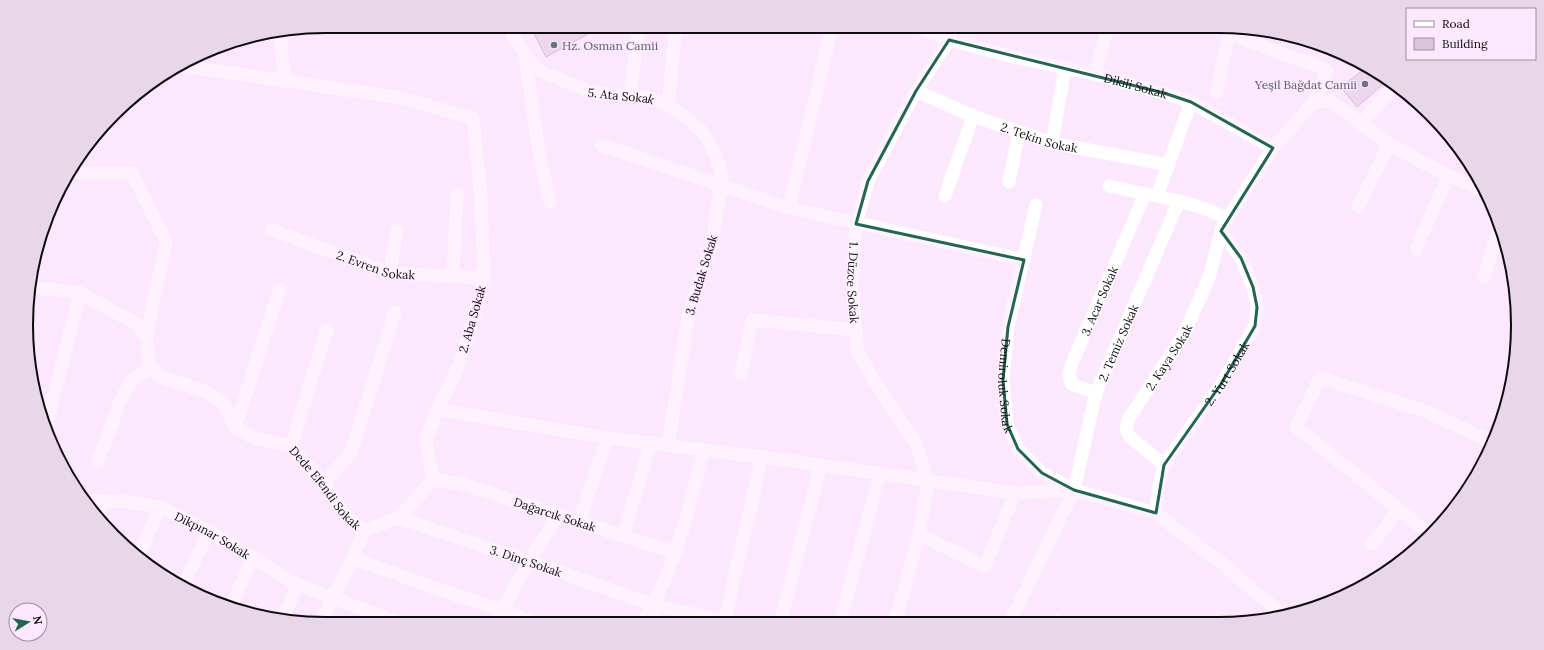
<svg xmlns="http://www.w3.org/2000/svg" width="1544" height="650" font-family="Lora,serif">
<style>
.building{fill:#dac3db;stroke:#9f8e9f}
.lines{fill:none;stroke-linecap:round;stroke-linejoin:round}
.street{stroke:#fff;stroke-width:13}
.marked{fill:none;stroke:#256451;stroke-width:3;stroke-linejoin:round}
.worship-dot{fill:#6b7280;stroke:#fbe8fc;stroke-width:1.5}
.labels{text-anchor:middle;dominant-baseline:central;stroke-width:3;stroke-linejoin:round;paint-order:stroke}
.worship-label{font-size:12px;fill:#5b616d;stroke:#fbe8fc;text-anchor:start}
.street-label{font-size:12px;fill:#100a10;stroke:#fbe8fc}
.rim{fill:none;stroke:#100a10;stroke-width:2}
</style>
<rect width="100%" height="100%" fill="#fbe8fc"/>
<!-- building -->
<path class="building" d="M 530,26 L 583,26 L 588,34 L 546,57 Z
M 1368,66 L 1388,80 L 1357,107 L 1341,87 Z"/>
<g class="lines">
<!-- street -->
<g class="street">
<path id="s1" d="M 508,26 L 525,55 L 540,71 L 591,92 L 649,98 L 668,105 L 686,117 L 702,132 L 715,153 L 722,177 L 712,245 L 689,312 L 668,445"/>
<path id="s2" d="M 915,26 L 949,40 L 1014,57 L 1094,74 L 1164,93 L 1191,102 L 1273,148 L 1313,103 L 1331,101 L 1389,144 L 1448,176 L 1486,191"/>
<path d="M 280,33 L 285,81"/>
<path d="M 1229,34 L 1327,70 L 1315,102"/>
<path id="s3" d="M 949,40 L 916,91 L 868,181 L 856,224 L 852,285 L 858,353 L 887,401 L 915,441 L 928,481 L 919,535 L 985,566 L 1015,493"/>
<path d="M 525,55 L 539,152 L 550,202"/>
<path d="M 190,67 L 396,97 L 473,118 L 481,199 L 484,278 L 472,325 L 454,377 L 437,409 L 426,440 L 433,480"/>
<path d="M 1094,74 L 1109,26"/>
<path id="s4" d="M 916,91 L 973,116 L 1052,143 L 1169,165"/>
<path d="M 1217,92 L 1230,28"/>
<path d="M 630,95 L 639,26"/>
<path d="M 668,105 L 676,26"/>
<path d="M 1361,124 L 1395,85"/>
<path d="M 1052,143 L 1065,69"/>
<path d="M 601,145 L 789,208 L 1024,260"/>
<path d="M 70,171 L 80,173 L 132,173 L 166,242 L 146,337"/>
<path d="M 1009,182 L 1019,132"/>
<path d="M 1109,186 L 1179,201 L 1200,207 L 1228,218"/>
<path d="M 945,196 L 973,116"/>
<path d="M 1157,196 L 1191,102"/>
<path id="s5" d="M 1036,205 L 1008,327 L 1003,380 L 1007,424 L 1018,449 L 1042,473 L 1074,490"/>
<path d="M 1358,207 L 1389,144"/>
<path d="M 789,208 L 832,26"/>
<path id="s6" d="M 272,230 L 390,273 L 484,278"/>
<path d="M 1416,249 L 1448,176"/>
<path d="M 390,273 L 397,231"/>
<path d="M 453,276 L 457,194"/>
<path d="M 1484,277 L 1500,226"/>
<path id="s7" d="M 29,287 L 80,293 L 137,324 L 146,337 L 150,366 L 160,377 L 204,391 L 223,402 L 235,427 L 254,438 L 291,446 L 324,484 L 345,514 L 364,531 L 398,518 L 433,480"/>
<path d="M 741,374 L 752,320 L 856,330"/>
<path id="s8" d="M 1096,393 L 1071,384 L 1069,374 L 1072,363 L 1145,194"/>
<path d="M 437,409 L 607,438 L 762,457 L 1015,493 L 1074,490 L 1156,513 L 1220,562 L 1282,614"/>
<path d="M 47,423 L 80,293"/>
<path d="M 235,427 L 280,289"/>
<path d="M 291,446 L 327,330"/>
<path d="M 98,462 L 121,399 L 132,381 L 150,367"/>
<path id="s9" d="M 1164,465 L 1130,437 L 1126,429 L 1129,418 L 1184,334 L 1209,278 L 1221,231 L 1228,218 L 1273,148"/>
<path id="s10" d="M 433,480 L 459,483 L 676,553"/>
<path d="M 324,484 L 351,453 L 395,312"/>
<path id="s11" d="M 85,500 L 130,502 L 160,507 L 209,531 L 298,585 L 403,624"/>
<path id="s12" d="M 1156,513 L 1158,490 L 1164,465 L 1221,384 L 1255,326 L 1257,307 L 1253,287 L 1241,258 L 1221,231"/>
<path d="M 97,518 L 102,502"/>
<path id="s13" d="M 398,518 L 529,561 L 653,605 L 724,621"/>
<path d="M 579,522 L 607,438"/>
<path d="M 1430,534 L 1296,427 L 1320,378 L 1425,411 L 1492,442"/>
<path d="M 623,536 L 651,442"/>
<path d="M 1372,544 L 1399,509"/>
<path d="M 138,557 L 160,507"/>
<path d="M 353,558 L 431,587 L 502,610 L 536,623"/>
<path d="M 184,584 L 209,531"/>
<path d="M 653,605 L 656,623"/>
<path d="M 230,608 L 253,557"/>
<path d="M 283,617 L 298,585"/>
<path d="M 892,622 L 897,615 L 919,535"/>
<path id="s14" d="M 1010,622 L 1074,490 L 1096,393 L 1179,201"/>
<path d="M 1056,622 L 1057,621"/>
<path d="M 320,623 L 353,558 L 364,531"/>
<path d="M 642,623 C 676,571 688,509 704,450"/>
<path d="M 724,623 L 762,457"/>
<path d="M 780,623 L 821,465"/>
<path d="M 840,623 L 880,473"/>
<path d="M 495,624 L 529,561 L 558,515"/>
</g>
</g>
<!-- marked area -->
<path d="M0 0H1544V650H0ZM 949,40 L 1164,93 L 1191,102 L 1273,148 L 1221,231 L 1241,258 L 1253,287 L 1257,307 L 1255,326 L 1221,384 L 1164,465 L 1156,513 L 1074,490 L 1042,473 L 1018,449 L 1007,424 L 1003,380 L 1008,327 L 1024,260 L 856,224 L 868,181 L 916,91 Z" fill="#fbe8fc" fill-opacity=".55" fill-rule="evenodd"/>
<path class="marked" d="M 949,40 L 1164,93 L 1191,102 L 1273,148 L 1221,231 L 1241,258 L 1253,287 L 1257,307 L 1255,326 L 1221,384 L 1164,465 L 1156,513 L 1074,490 L 1042,473 L 1018,449 L 1007,424 L 1003,380 L 1008,327 L 1024,260 L 856,224 L 868,181 L 916,91 Z"/>
<!-- markers -->
<g class="worship-dot">
<circle cx="554" cy="45" r="4"/>
<circle cx="1365" cy="84" r="4"/>
</g>
<g class="labels">
<!-- worship labels -->
<g class="worship-label">
<text x="562" y="45">Hz. Osman Camii</text>
<text x="1357" y="84" text-anchor="end">Yeşil Bağdat Camii</text>
</g>
<!-- street labels -->
<g class="street-label">
<text stroke="none"><textPath href="#s2" startOffset="229">Dikili Sokak</textPath></text>
<text stroke="none"><textPath href="#s1" startOffset="141">5. Ata Sokak</textPath></text>
<text stroke="none"><textPath href="#s4" startOffset="132">2. Tekin Sokak</textPath></text>
<text stroke="none"><textPath href="#s6" startOffset="110">2. Evren Sokak</textPath></text>
<text transform="translate(701 275) rotate(-73)">3. Budak Sokak</text>
<text stroke="none"><textPath href="#s3" startOffset="266">1. Düzce Sokak</textPath></text>
<text stroke="none"><textPath href="#s8" startOffset="116">3. Acar Sokak</textPath></text>
<text transform="translate(472 319) rotate(-74)">2. Aba Sokak</text>
<text stroke="none"><textPath href="#s14" startOffset="301">2. Temiz Sokak</textPath></text>
<text stroke="none"><textPath href="#s9" startOffset="137">2. Kaya Sokak</textPath></text>
<text stroke="none"><textPath href="#s12" startOffset="160">2. Yurt Sokak</textPath></text>
<text stroke="none"><textPath href="#s5" startOffset="184">Demiroluk Sokak</textPath></text>
<text stroke="none"><textPath href="#s7" startOffset="386">Dede Efendi Sokak</textPath></text>
<text stroke="none"><textPath href="#s10" startOffset="127">Dağarcık Sokak</textPath></text>
<text stroke="none"><textPath href="#s11" startOffset="135">Dikpınar Sokak</textPath></text>
<text stroke="none"><textPath href="#s13" startOffset="135">3. Dinç Sokak</textPath></text>
</g>
</g>
<!-- crop -->
<path d="M0 0H1544V650H0ZM325 33H1219A292 292 0 0 1 1511 325V325A292 292 0 0 1 1219 617H325A292 292 0 0 1 33 325V325A292 292 0 0 1 325 33Z" fill="#e8d6e9" fill-rule="evenodd"/>
<path class="rim" d="M325 33H1219A292 292 0 0 1 1511 325V325A292 292 0 0 1 1219 617H325A292 292 0 0 1 33 325V325A292 292 0 0 1 325 33Z"/>
<!-- legend -->
<rect x="1406" y="8" width="130" height="52" fill="#fbe8fc" stroke="#9d8f9e"/>
<rect x="1414" y="21" width="20" height="6" fill="#ffffff" stroke="#9d8f9e"/>
<text x="1442" y="28" font-size="12" fill="#100a10">Road</text>
<rect x="1414" y="38" width="20" height="12" fill="#dac3db" stroke="#9d8f9e"/>
<text x="1442" y="48" font-size="12" fill="#100a10">Building</text>
<!-- north arrow -->
<g transform="translate(28 622) rotate(79)"><circle r="19" fill="#fbe8fc" stroke="#9d8f9e"/>
<path d="M0-3L7 15L0 10L-7 15Z" fill="#256451"/>
<text y="-6" font-size="11" font-weight="bold" text-anchor="middle" fill="#100a10">N</text>
</g>
</svg>
